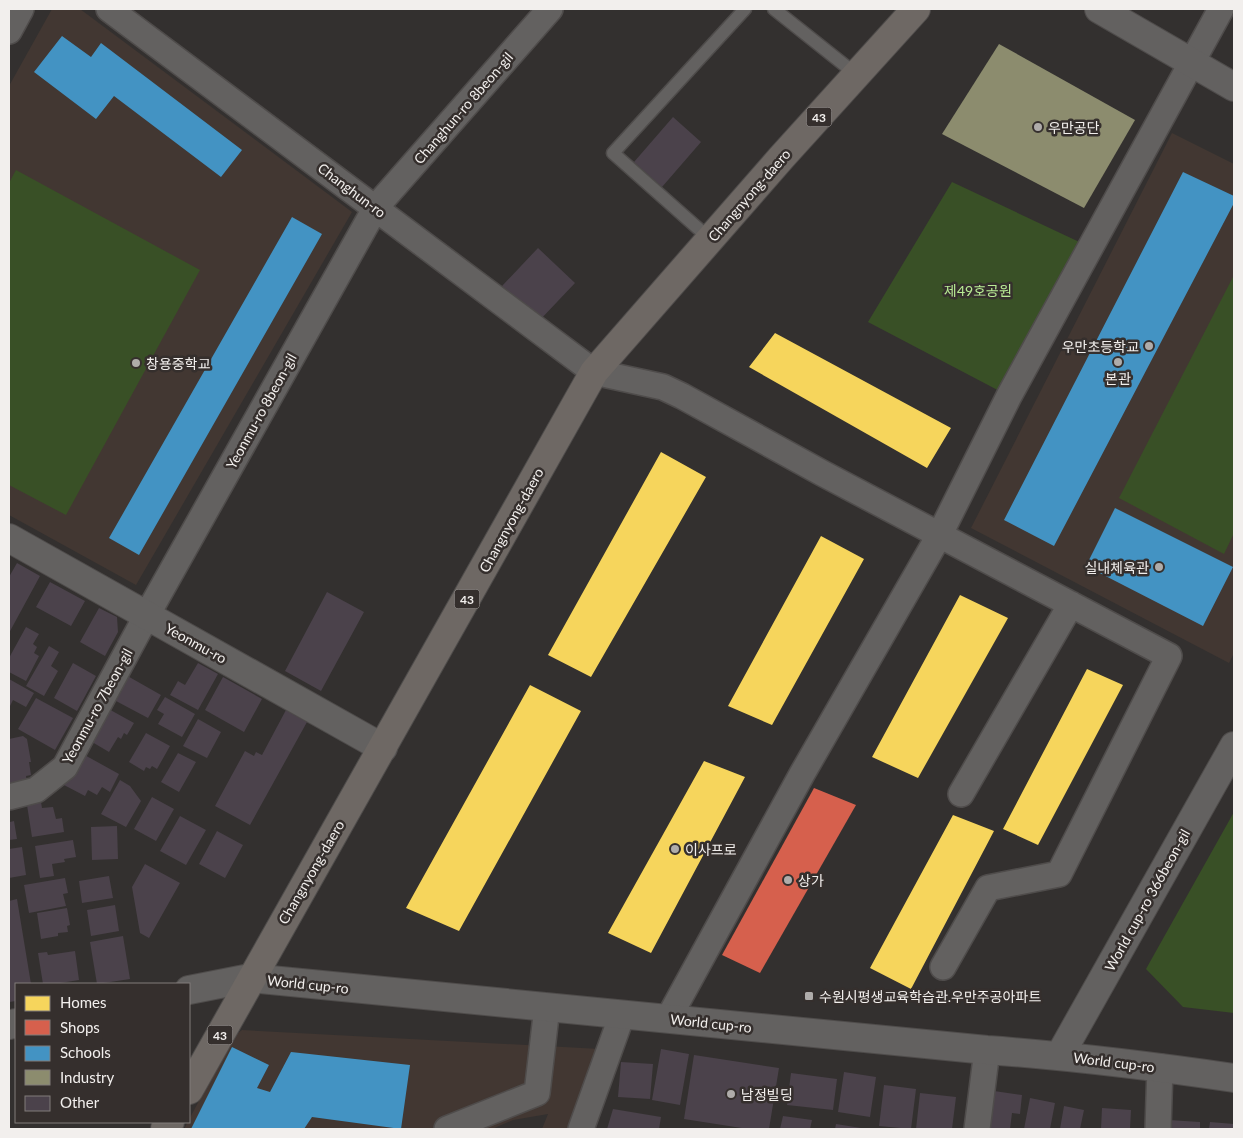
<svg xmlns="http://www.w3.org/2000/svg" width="1243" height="1138" font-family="Lato,'Noto Sans KR',sans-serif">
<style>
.built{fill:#423732}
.green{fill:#395026}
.homes{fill:#f6d55c}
.shops{fill:#d6604d}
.schools{fill:#4393c3}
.industry{fill:#8c8c6e}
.building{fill:#4b424b}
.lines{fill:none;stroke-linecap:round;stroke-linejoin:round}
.lane-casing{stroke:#4f4c4b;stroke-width:15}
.street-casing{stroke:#4f4c4b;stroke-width:28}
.secondary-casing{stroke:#4f4c4b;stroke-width:30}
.primary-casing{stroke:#4f4c4b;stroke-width:30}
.lane{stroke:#636160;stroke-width:12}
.street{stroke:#636160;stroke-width:25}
.secondary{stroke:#636160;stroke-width:28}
.primary{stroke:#6e6864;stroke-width:28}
.poi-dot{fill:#afacaa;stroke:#352f2d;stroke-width:2}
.labels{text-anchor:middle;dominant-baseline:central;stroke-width:5;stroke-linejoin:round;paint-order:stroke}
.shield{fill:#352f2d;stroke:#b9b5b3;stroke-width:1}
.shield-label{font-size:12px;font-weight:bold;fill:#f2efed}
.street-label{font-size:14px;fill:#f2efed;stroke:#352f2d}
.poi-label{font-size:14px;fill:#f2efed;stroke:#352f2d;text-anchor:start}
.park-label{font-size:14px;fill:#b9ec95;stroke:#352f2d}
</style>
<rect width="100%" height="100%" fill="#33302f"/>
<!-- built -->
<path class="built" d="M 52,9 L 80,9 L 352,212 L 136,585 L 9,515 L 9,86 Z
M 1172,133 L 1234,164 L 1234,653 L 1229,663 L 971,528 Z
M 242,1030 L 600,1049 L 570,1129 L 542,1129 L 548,1114 L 513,1120 L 492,1129 L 184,1129 L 233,1037 Z"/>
<!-- green -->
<path class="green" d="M 16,170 L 200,270 L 66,515 L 9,485 L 9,183 Z
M 952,182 L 1090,247 L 1009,396 L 868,322 Z
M 1234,275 L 1234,533 L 1224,554 L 1119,498 Z
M 1234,812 L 1234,1013 L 1183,1007 L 1146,969 Z"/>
<!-- homes -->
<path class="homes" d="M 775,333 L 951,428 L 927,468 L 749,367 Z
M 661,452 L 706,477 L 591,677 L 548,655 Z
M 821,536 L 864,559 L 772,725 L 728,706 Z
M 960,595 L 1008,618 L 918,778 L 872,757 Z
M 1087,669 L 1123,685 L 1038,845 L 1003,829 Z
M 530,685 L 581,711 L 459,931 L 406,908 Z
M 704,761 L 745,777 L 651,953 L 608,933 Z
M 953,815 L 994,831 L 911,989 L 870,968 Z"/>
<!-- shops -->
<path class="shops" d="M 814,788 L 856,805 L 760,973 L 722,955 Z"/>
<!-- schools -->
<path class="schools" d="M 62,36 L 91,57 L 101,43 L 242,150 L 221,177 L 114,96 L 96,119 L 34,72 Z
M 1183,172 L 1234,196 L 1234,203 L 1054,546 L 1004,520 Z
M 292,217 L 322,234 L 139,555 L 109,538 Z
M 1115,508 L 1233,567 L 1203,626 L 1086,566 Z
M 232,1047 L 269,1065 L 257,1088 L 270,1092 L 291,1052 L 410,1065 L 401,1129 L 312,1117 L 304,1129 L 191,1129 Z"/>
<!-- industry -->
<path class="industry" d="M 999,44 L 1135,120 L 1084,208 L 942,134 Z"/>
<!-- building -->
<path class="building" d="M 673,117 L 701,142 L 662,187 L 634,162 Z
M 538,248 L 575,283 L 539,321 L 502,286 Z
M 17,563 L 40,576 L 9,633 L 9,577 Z
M 50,582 L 85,601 L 71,626 L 36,607 Z
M 327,592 L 364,612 L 321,691 L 285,671 Z
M 99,608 L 117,617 L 118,632 L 105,656 L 80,642 Z
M 26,627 L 39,634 L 33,644 L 37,647 L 34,653 L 39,656 L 26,681 L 9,672 L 9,658 Z
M 49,646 L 59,652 L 51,666 L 58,671 L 44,696 L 26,686 Z
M 73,663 L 96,676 L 77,711 L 54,698 Z
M 198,663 L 218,674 L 198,710 L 170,695 L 178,681 L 185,685 Z
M 124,674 L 161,695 L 148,718 L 116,701 L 122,690 L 116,687 Z
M 223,677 L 262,699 L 244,732 L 205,710 Z
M 9,679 L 34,693 L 26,707 L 13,700 L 9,708 Z
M 165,697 L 195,714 L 182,737 L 158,724 L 164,714 L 157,710 Z
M 36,698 L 73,718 L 55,750 L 18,729 Z
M 105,707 L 134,723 L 127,735 L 124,733 L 121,739 L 118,737 L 109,752 L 87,739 Z
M 286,710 L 307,722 L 250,825 L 215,806 L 245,751 L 254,756 L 256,752 L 262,755 Z
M 198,719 L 221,732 L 207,758 L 183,746 Z
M 146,733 L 170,746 L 157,769 L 152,766 L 150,769 L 146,767 L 144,771 L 129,762 Z
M 23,736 L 27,739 L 31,762 L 29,762 L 31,775 L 26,776 L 27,782 L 9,785 L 9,739 Z
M 81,753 L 119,774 L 110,792 L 102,787 L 97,795 L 88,790 L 85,796 L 64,785 Z
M 178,753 L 196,762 L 179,792 L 161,782 Z
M 120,780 L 130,786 L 141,801 L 126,827 L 101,814 Z
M 152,797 L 174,809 L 156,841 L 134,829 Z
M 41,802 L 42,808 L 53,807 L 56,819 L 62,818 L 64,832 L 32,837 L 27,805 Z
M 180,816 L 206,830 L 186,865 L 160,851 Z
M 9,818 L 10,822 L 14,821 L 17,839 L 9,840 Z
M 117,826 L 118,859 L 92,860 L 91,827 Z
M 217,831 L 243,845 L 225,878 L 199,864 Z
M 73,840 L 76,857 L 64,859 L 65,862 L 52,864 L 54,876 L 40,878 L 35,846 Z
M 22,847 L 26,875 L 9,878 L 9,849 Z
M 145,864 L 180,883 L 149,938 L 140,933 L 132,887 Z
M 109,876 L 113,898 L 82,903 L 79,881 Z
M 65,878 L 68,893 L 63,894 L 66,906 L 29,913 L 24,885 Z
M 17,899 L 31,984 L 16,984 L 16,1001 L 9,1002 L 9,901 Z
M 115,905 L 119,931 L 91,936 L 87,910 Z
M 67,908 L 70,925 L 67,926 L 68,932 L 58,933 L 58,936 L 41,939 L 37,913 Z
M 123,936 L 130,979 L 97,984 L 90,942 Z
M 75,951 L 79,980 L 54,984 L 43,984 L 38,953 L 47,952 L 48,955 Z
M 661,1049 L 689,1054 L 680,1105 L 652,1100 Z
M 694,1055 L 779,1068 L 769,1129 L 748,1129 L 684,1119 Z
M 621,1062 L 653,1064 L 650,1099 L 618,1097 Z
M 844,1072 L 876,1077 L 870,1117 L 838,1112 Z
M 791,1073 L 837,1079 L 833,1110 L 787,1105 Z
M 884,1085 L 916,1089 L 911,1129 L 879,1126 Z
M 994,1091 L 1022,1095 L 1020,1114 L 1012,1113 L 1010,1129 L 989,1129 Z
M 920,1093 L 956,1097 L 952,1129 L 916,1129 Z
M 1030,1098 L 1055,1103 L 1050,1129 L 1024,1129 Z
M 1064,1106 L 1084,1110 L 1080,1129 L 1060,1129 Z
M 1102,1108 L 1131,1110 L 1130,1129 L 1101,1129 Z
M 613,1109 L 661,1117 L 659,1129 L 607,1129 Z
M 783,1116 L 812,1120 L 810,1129 L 780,1129 Z
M 1169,1120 L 1200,1122 L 1200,1129 L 1169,1129 Z
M 1210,1122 L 1234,1124 L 1234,1129 L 1209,1129 Z
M 836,1124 L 861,1128 L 861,1129 L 835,1129 Z"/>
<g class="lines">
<defs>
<path id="lane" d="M 774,9 L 857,75
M 710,239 L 613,153 L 745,9"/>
<path id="street" d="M 109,9 L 594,372 L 663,387 L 682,396 L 822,473 L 1169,656 L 1059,874 L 988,888 L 943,967
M 9,31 L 21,9
M 961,794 L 1071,604
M 9,797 L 36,790 L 65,767 L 147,615 L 376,207 L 550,9
M 668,1019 L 802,774 L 940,534 L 1009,396 L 1221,9
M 447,1129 L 537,1093 L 547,1007
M 581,1129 L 622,1015
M 977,1129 L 987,1050
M 1158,1129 L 1160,1067"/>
<path id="secondary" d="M 1099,9 L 1234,87
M 9,538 L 383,748
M 189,990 L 250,978 L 987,1050 C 1070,1056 1152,1066 1234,1078
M 9,1025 L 16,1023
M 1060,1055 L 1234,746"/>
<path id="primary" d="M 189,1090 L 594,372 L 781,158 L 916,9
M 165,1129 L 170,1122"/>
</defs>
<!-- lane casing -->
<use href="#lane" class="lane-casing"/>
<!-- street casing -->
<use href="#street" class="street-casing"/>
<!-- secondary casing -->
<use href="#secondary" class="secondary-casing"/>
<!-- primary casing -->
<use href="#primary" class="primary-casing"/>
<!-- lane -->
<use href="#lane" class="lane"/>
<!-- street -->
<use href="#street" class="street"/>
<!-- secondary -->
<use href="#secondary" class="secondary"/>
<!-- primary -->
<use href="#primary" class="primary"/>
</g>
<!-- markers -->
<g class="poi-dot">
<circle cx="1038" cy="127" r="5"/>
<circle cx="1149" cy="346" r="5"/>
<circle cx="1118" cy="362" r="5"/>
<circle cx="136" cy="363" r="5"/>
<circle cx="1159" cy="567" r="5"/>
<circle cx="675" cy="849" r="5"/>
<circle cx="788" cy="880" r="5"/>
<rect x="804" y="991" width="10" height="10" rx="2.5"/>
<circle cx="731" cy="1094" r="5"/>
</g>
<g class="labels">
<!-- shield labels -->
<g class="shield">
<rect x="806.5" y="107.5" width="25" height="19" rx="4"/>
<rect x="454.5" y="589.5" width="25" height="19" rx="4"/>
<rect x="207.5" y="1025.5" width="25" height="19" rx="4"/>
</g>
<g class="shield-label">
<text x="819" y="117">43</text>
<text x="467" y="599">43</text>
<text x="220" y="1035">43</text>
</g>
<!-- street labels -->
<g class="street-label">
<text transform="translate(463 108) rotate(-49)">Changhun-ro 8beon-gil</text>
<text transform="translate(352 190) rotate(37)">Changhun-ro</text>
<text transform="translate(749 195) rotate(-49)">Changnyong-daero</text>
<text transform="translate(261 411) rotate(-61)">Yeonmu-ro 8beon-gil</text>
<text transform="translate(511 520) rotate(-61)">Changnyong-daero</text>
<text transform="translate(196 643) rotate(29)">Yeonmu-ro</text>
<text transform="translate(97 706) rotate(-61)">Yeonmu-ro 7beon-gil</text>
<text transform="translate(311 872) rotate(-60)">Changnyong-daero</text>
<text transform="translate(1147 900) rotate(-61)">World cup-ro 366beon-gil</text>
<text transform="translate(308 984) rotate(6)">World cup-ro</text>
<text transform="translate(711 1023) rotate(6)">World cup-ro</text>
<text transform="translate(1114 1062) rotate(7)">World cup-ro</text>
</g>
<!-- poi labels -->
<g class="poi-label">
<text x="1048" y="127">우만공단</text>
<text x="1139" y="346" text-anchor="end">우만초등학교</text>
<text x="146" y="363">창용중학교</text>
<text x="1118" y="378" text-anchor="middle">본관</text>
<text x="1149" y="567" text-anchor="end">실내체육관</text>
<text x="685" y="849">이사프로</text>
<text x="798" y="880">상가</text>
<text x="819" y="996">수원시평생교육학습관.우만주공아파트</text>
<text x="741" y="1094">남정빌딩</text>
</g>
<!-- park labels -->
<g class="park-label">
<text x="978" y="290">제49호공원</text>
</g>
</g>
<!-- border -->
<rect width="1243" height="1138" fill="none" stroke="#f2efed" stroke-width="20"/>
<!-- legend -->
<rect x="15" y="983" width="175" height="140" fill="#352f2d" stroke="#817c7a"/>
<rect x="25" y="996" width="25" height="15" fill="#f6d55c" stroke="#817c7a"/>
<text x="60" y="1008" font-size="15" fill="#f2efed">Homes</text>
<rect x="25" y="1020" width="25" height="15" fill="#d6604d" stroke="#817c7a"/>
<text x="60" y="1033" font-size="15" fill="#f2efed">Shops</text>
<rect x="25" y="1046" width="25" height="15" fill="#4393c3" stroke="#817c7a"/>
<text x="60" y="1058" font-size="15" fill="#f2efed">Schools</text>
<rect x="25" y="1070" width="25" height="15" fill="#8c8c6e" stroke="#817c7a"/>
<text x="60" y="1083" font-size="15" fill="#f2efed">Industry</text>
<rect x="25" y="1096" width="25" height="15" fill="#4b424b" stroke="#817c7a"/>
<text x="60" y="1108" font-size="15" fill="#f2efed">Other</text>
</svg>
